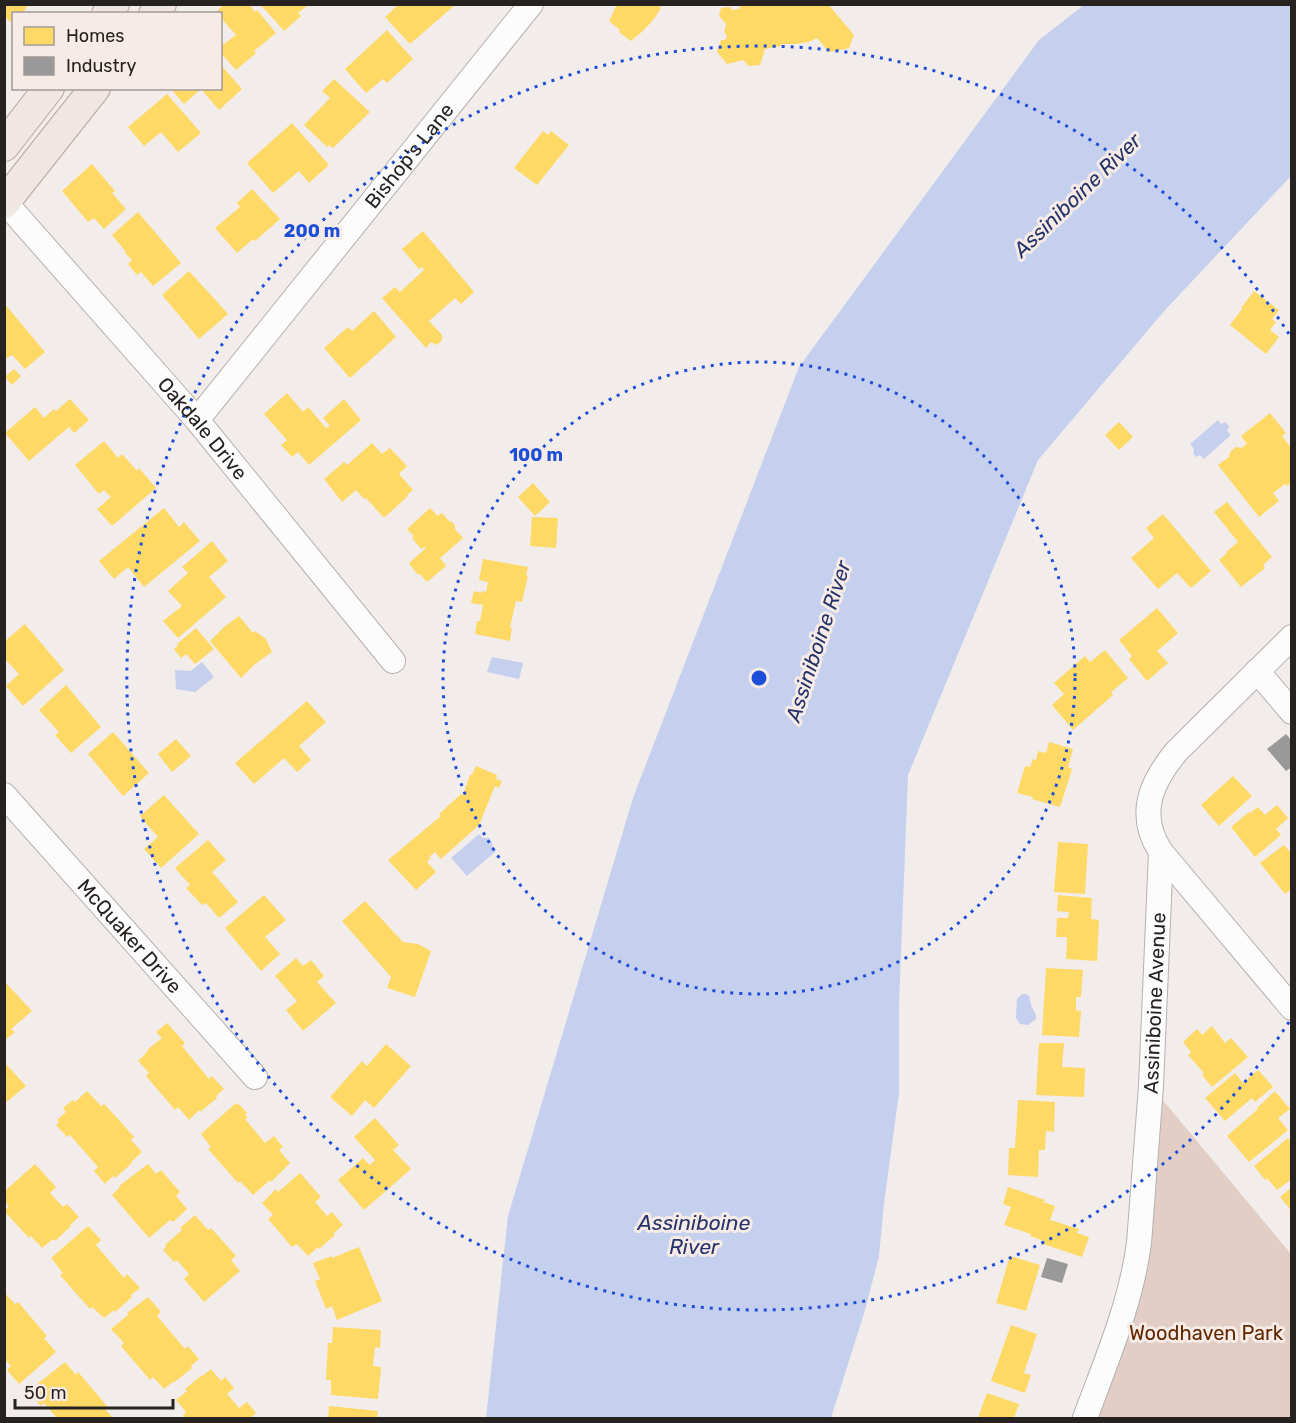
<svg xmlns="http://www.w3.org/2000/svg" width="1296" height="1423" font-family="Rubik,sans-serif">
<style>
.green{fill:#e2cec4}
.water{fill:#c5cfee}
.homes{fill:#ffd966}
.industry{fill:#999}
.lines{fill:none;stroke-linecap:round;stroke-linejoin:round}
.minor-casing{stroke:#b5b1af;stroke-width:26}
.major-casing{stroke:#b8a79e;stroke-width:32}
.minor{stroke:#fdfcfc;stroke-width:24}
.major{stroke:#f0e7e2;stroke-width:30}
.ring{fill:none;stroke:#1d4ed8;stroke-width:3;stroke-dasharray:3 6}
.labels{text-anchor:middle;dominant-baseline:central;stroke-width:6;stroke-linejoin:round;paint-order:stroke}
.street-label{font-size:20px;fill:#252220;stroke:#f6ebe6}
.park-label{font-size:20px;fill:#612800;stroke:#f6ebe6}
.water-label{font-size:21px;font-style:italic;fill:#25346a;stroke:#f6ebe6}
.centre{fill:#1d4ed8;stroke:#f6ebe6;stroke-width:3}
.ring-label{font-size:18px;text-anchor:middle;font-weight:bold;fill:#1d4ed8;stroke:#f6ebe6;stroke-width:6;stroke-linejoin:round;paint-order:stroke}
</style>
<rect width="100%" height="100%" fill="#f2ecea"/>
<!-- green -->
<path class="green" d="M 1151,1086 L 1291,1254 L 1291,1418 L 1085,1418 L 1127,1302 Z"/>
<!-- water -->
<path class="water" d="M 1084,5 L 1291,5 L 1291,176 L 1165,310 L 1038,460 L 908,775 L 899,1004 L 899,1093 L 884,1203 L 879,1256 L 865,1310 L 831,1418 L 486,1418 L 508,1216 L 633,798 L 799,367 L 1039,40 Z
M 1218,420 L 1221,424 L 1225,422 L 1229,426 L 1227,431 L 1231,435 L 1204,459 L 1200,455 L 1196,457 L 1193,453 L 1194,449 L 1190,444 Z
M 492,657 L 523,663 L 519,679 L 487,672 Z
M 202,662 L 214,677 L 195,692 L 176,689 L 175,670 L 191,671 Z
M 479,834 L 483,838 L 489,838 L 492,842 L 492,845 L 496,851 L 467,876 L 451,858 Z
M 1022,994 L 1026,994 L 1029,996 L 1031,1005 L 1036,1015 L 1036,1019 L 1028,1025 L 1020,1024 L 1016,1018 L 1017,999 Z"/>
<!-- homes -->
<path class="homes" d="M 4,4 L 29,4 L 22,14 L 14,14 L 14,24 L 4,17 Z
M 224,4 L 249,4 L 255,12 L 257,10 L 276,33 L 254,51 L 256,53 L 236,70 L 220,52 L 220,47 L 236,35 L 220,17 L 220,14 L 217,14 L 216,12 Z
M 399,4 L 456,4 L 410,44 L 385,17 Z
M 617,4 L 662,4 L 660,7 L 661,8 L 654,19 L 644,30 L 631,41 L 619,32 L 620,30 L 609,21 Z
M 741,4 L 828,4 L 854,35 L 849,48 L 829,52 L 817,38 L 809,42 L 796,44 L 782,44 L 781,46 L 765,49 L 760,65 L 749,66 L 743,60 L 727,64 L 717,52 L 721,40 L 725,40 L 727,36 L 724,32 L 726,24 L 719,16 L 721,8 L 730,7 L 732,10 L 739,9 Z
M 261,5 L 308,5 L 298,13 L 301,16 L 284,31 Z
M 387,30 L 413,59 L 387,83 L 383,79 L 366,93 L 345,69 Z
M 220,64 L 242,89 L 219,110 L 201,89 L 184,104 L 170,88 L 220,88 Z
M 334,79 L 370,112 L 333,148 L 329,145 L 327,147 L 304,125 L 330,98 L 322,91 Z
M 167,94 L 201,133 L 178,152 L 161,132 L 144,146 L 128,127 Z
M 292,123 L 329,165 L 309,183 L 299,171 L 273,193 L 247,163 Z
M 543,131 L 548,135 L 551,131 L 569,145 L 537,185 L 514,168 Z
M 92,164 L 115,191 L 112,193 L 126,209 L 104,229 L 94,218 L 88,222 L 62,191 Z
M 252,189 L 280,219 L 255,241 L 253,239 L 237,253 L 215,228 L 240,207 L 237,203 Z
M 138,212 L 181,263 L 153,286 L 141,272 L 137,275 L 128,264 L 132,260 L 125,253 L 126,252 L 112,235 Z
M 423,231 L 474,292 L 461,304 L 455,298 L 429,321 L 442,335 L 442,340 L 437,345 L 431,342 L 426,348 L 382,298 L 395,287 L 400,292 L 424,270 L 422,267 L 419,269 L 402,249 Z
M 189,271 L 228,314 L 199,339 L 162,295 Z
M 1254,291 L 1279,310 L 1272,319 L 1276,322 L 1270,330 L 1279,337 L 1266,354 L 1230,325 L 1242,309 L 1241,308 Z
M 4,303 L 45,352 L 25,369 L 12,355 L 7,358 L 4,355 Z
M 374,311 L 396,337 L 350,378 L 324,348 L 348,327 L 352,331 Z
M 14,369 L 21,376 L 12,385 L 5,377 Z
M 287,393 L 303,412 L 308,407 L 326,428 L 330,426 L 323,418 L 344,399 L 361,420 L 309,465 L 298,452 L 292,457 L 281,445 L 287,440 L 264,414 Z
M 70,399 L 89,420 L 74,433 L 69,427 L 29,461 L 5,433 L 35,407 L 44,418 L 54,409 L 56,411 Z
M 1270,413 L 1286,433 L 1282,436 L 1292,449 L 1292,482 L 1287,486 L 1285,484 L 1273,493 L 1279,501 L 1259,517 L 1218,465 L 1229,457 L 1230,452 L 1236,447 L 1241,448 L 1247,444 L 1241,436 Z
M 1119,422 L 1133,437 L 1119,450 L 1105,435 Z
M 104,441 L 118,458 L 122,454 L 137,471 L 139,468 L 156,488 L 112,526 L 97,509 L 111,497 L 104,490 L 99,494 L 75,465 Z
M 372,443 L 382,454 L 390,448 L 407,466 L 399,474 L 413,490 L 407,495 L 408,496 L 384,518 L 366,498 L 364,499 L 356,490 L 342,502 L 324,479 L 344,462 L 347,465 Z
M 533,483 L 550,502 L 535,516 L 518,497 Z
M 1227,502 L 1272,557 L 1263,565 L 1265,568 L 1241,587 L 1219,560 L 1227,553 L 1226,552 L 1238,542 L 1214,512 Z
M 164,508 L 179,527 L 184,522 L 200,541 L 144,587 L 128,567 L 114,579 L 99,561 Z
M 430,508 L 438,516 L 442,513 L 449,521 L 452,522 L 455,526 L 455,529 L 463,538 L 440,558 L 446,566 L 427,582 L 419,573 L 418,575 L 409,563 L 426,548 L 425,547 L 421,549 L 412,538 L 414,536 L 407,529 Z
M 1163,514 L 1211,571 L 1191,588 L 1177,573 L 1158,589 L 1131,558 L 1154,538 L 1146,528 Z
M 532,517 L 558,518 L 556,548 L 530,546 Z
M 212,541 L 228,561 L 209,577 L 226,597 L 178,638 L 163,621 L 182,606 L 168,591 L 188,573 L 182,567 Z
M 483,559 L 528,567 L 526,575 L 528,576 L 522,602 L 516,601 L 510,627 L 512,628 L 510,641 L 475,634 L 477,621 L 480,621 L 483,605 L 471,603 L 474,591 L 481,593 L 482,591 L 486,592 L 488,582 L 479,580 Z
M 1157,608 L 1178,633 L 1157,651 L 1168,663 L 1147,681 L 1129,659 L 1132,656 L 1119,640 Z
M 239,616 L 253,633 L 255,631 L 266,639 L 272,652 L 255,664 L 241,678 L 210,641 L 224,627 Z
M 25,624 L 64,670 L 23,706 L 6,686 L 19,674 L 4,658 L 4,642 Z
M 196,628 L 214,649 L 195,664 L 186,654 L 181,658 L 174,649 L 178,645 L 177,644 Z
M 1105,650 L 1128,678 L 1111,692 L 1113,695 L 1073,730 L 1052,705 L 1064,694 L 1054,683 L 1085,656 L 1090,662 Z
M 66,685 L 101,727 L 71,753 L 55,735 L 59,732 L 39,710 Z
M 307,701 L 326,722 L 299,746 L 311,760 L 297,772 L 284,758 L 254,784 L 235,763 Z
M 113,732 L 149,773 L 123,796 L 88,754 Z
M 176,739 L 191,756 L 172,772 L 158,754 Z
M 1049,742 L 1073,749 L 1068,767 L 1072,769 L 1060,807 L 1032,799 L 1033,797 L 1017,793 L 1025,766 L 1030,767 L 1033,759 L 1036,760 L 1038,751 L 1046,753 Z
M 476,766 L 497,775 L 496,779 L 502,781 L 499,788 L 495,786 L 479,825 L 441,859 L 435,852 L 429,857 L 430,859 L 427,862 L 436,872 L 416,890 L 388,860 L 441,816 L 439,814 L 461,794 L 463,795 L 470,775 L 472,775 Z
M 1233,776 L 1252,796 L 1219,826 L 1201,805 Z
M 164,795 L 199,834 L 161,868 L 144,849 L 158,837 L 140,816 Z
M 1277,805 L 1288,818 L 1276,829 L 1281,835 L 1255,857 L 1231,827 L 1249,812 L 1250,813 L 1258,807 L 1265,815 Z
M 208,840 L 226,860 L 212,872 L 238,902 L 219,918 L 206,903 L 202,905 L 186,888 L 190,885 L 175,868 Z
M 1058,842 L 1088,844 L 1085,894 L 1054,892 Z
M 1284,845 L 1292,854 L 1292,889 L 1285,894 L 1260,863 Z
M 264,895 L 286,920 L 265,937 L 280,954 L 261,971 L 225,928 Z
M 1058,895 L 1092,898 L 1091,919 L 1099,920 L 1097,961 L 1066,959 L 1067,937 L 1056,937 L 1057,918 L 1068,918 L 1069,912 L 1057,911 Z
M 365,901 L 403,942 L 418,944 L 431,951 L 415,997 L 387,988 L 391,977 L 342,921 Z
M 296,958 L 303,966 L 311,960 L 324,976 L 317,982 L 336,1003 L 303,1031 L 286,1010 L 297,1001 L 275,976 Z
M 1046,968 L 1083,970 L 1081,997 L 1076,997 L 1076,1010 L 1081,1011 L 1079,1037 L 1042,1035 Z
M 4,981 L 32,1011 L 11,1029 L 15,1032 L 4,1041 Z
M 167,1023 L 185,1043 L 182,1046 L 209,1079 L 212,1076 L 224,1089 L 216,1096 L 217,1098 L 200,1112 L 199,1110 L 189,1120 L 178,1107 L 175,1110 L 146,1076 L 149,1073 L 138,1061 L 148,1051 L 147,1050 L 162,1038 L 156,1032 Z
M 1212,1026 L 1225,1043 L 1231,1038 L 1248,1057 L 1212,1087 L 1202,1075 L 1204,1073 L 1188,1055 L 1191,1052 L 1183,1042 L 1197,1029 L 1202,1035 Z
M 1039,1043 L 1064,1043 L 1062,1067 L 1085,1068 L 1084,1097 L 1036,1095 Z
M 386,1044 L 411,1066 L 374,1108 L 365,1100 L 352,1116 L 330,1097 L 362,1061 L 367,1066 Z
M 4,1062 L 26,1086 L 4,1104 Z
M 1258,1070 L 1273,1087 L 1255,1102 L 1252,1098 L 1225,1121 L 1205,1098 L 1235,1073 L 1243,1083 Z
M 87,1091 L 101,1106 L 104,1104 L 119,1120 L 134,1137 L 131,1140 L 142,1152 L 131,1162 L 132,1163 L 115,1178 L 113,1176 L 105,1184 L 94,1171 L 98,1167 L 70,1135 L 67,1137 L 56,1125 L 59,1122 L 57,1120 L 66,1112 L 63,1108 L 73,1100 L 75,1102 Z
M 1275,1091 L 1290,1109 L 1278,1118 L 1288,1130 L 1249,1162 L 1227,1136 L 1258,1109 L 1257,1108 Z
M 1018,1100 L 1055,1102 L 1054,1132 L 1046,1131 L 1045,1150 L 1039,1150 L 1038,1177 L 1008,1175 L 1009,1148 L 1015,1148 Z
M 236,1103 L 237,1105 L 239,1104 L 247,1113 L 245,1115 L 248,1117 L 245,1119 L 265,1143 L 274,1136 L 283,1147 L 279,1150 L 290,1163 L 271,1182 L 270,1180 L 253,1195 L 240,1181 L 238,1183 L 208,1149 L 211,1147 L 201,1134 Z
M 375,1118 L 399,1145 L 393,1150 L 411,1169 L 364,1210 L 338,1180 L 363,1158 L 370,1165 L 375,1160 L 354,1137 Z
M 1288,1138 L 1292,1143 L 1292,1179 L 1277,1190 L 1267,1178 L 1265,1180 L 1254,1166 Z
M 35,1164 L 56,1187 L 50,1193 L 63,1207 L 67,1204 L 79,1217 L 70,1225 L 71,1226 L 55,1241 L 53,1239 L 42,1248 L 31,1236 L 29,1238 L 4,1211 L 9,1206 L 5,1201 L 5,1191 Z
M 148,1164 L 156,1174 L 161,1170 L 180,1192 L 176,1196 L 187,1209 L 173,1222 L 170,1220 L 149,1238 L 112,1195 L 120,1187 L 119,1186 Z
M 300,1173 L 321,1197 L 315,1202 L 327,1216 L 332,1212 L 343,1225 L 333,1234 L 335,1235 L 319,1249 L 318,1247 L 308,1256 L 297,1244 L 292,1247 L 268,1219 L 273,1215 L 262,1203 L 276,1189 L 278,1192 Z
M 1008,1187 L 1045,1200 L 1043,1202 L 1055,1206 L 1050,1220 L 1079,1229 L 1077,1233 L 1089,1237 L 1082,1257 L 1043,1244 L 1044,1241 L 1030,1236 L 1031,1234 L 1004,1225 L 1011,1207 L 1003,1204 Z
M 1292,1187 L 1292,1216 L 1289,1212 L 1291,1210 L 1280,1197 Z
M 195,1215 L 208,1230 L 211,1228 L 236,1256 L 231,1260 L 240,1271 L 204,1302 L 184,1279 L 189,1274 L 177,1260 L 174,1262 L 163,1250 L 166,1247 L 165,1245 L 182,1230 L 180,1228 Z
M 88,1226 L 101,1240 L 96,1245 L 124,1278 L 127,1274 L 140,1288 L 131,1295 L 132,1297 L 115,1312 L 114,1310 L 104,1318 L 92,1307 L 90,1309 L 73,1290 L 60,1275 L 63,1273 L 51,1258 Z
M 359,1247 L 382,1301 L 337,1320 L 332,1306 L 326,1309 L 315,1281 L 320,1279 L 313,1263 L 332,1256 L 332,1258 Z
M 1010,1256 L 1040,1265 L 1026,1311 L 996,1303 Z
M 4,1292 L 15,1304 L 18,1302 L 47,1336 L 44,1338 L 56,1352 L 19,1384 L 7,1370 L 11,1366 L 4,1358 Z
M 148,1297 L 161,1312 L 157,1316 L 185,1349 L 188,1346 L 199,1359 L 191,1366 L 192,1368 L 175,1382 L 174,1381 L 164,1389 L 153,1377 L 150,1380 L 121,1346 L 124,1343 L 111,1329 L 128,1315 L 127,1313 Z
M 1011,1325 L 1037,1334 L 1024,1373 L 1031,1375 L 1025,1393 L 991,1381 Z
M 333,1327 L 381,1330 L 380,1348 L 375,1347 L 373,1366 L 381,1367 L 378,1399 L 331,1395 L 331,1380 L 326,1380 L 328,1343 L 332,1343 Z
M 65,1362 L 76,1375 L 78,1372 L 107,1406 L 105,1409 L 113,1418 L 57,1418 L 44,1403 L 41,1406 L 30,1393 L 37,1386 L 36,1385 Z
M 211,1369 L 221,1381 L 225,1377 L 234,1388 L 227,1394 L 239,1408 L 247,1402 L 256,1413 L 252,1417 L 253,1418 L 186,1418 L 183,1415 L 186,1412 L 176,1400 L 187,1391 L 185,1389 L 202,1375 L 203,1376 Z
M 987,1393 L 1019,1404 L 1014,1418 L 978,1418 Z
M 329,1406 L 378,1411 L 377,1418 L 328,1418 Z"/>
<!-- industry -->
<path class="industry" d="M 1286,734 L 1292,741 L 1292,767 L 1286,771 L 1267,749 Z
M 1047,1258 L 1068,1264 L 1062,1283 L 1041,1277 Z"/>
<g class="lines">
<defs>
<g id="minor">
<path id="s1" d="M 4,201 L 197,420 L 393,661"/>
<path id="s2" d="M 197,420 L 531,4"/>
<path d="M 1292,637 L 1176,752 C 1150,784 1137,815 1161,852 L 1292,1008"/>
<path d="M 1257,671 L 1292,712"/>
<path id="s3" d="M 4,795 L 255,1077"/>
<path id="s4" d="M 1085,1418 C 1106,1361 1131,1304 1139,1243 L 1151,1086 L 1161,852"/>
</g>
<path id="major" d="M 107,14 L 114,4
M 154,14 L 161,4
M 4,146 L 49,88
M 4,203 L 95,88"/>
</defs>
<!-- minor casing -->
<use href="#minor" class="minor-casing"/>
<!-- major casing -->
<use href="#major" class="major-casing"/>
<!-- minor -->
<use href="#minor" class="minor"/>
<!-- major -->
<use href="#major" class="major"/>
</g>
<!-- distance rings -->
<g class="ring">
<circle cx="759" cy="678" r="316"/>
<path d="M1289 1022A632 632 0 1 1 1289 334"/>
</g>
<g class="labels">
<!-- street labels -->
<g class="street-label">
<text stroke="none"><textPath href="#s2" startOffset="339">Bishop's Lane</textPath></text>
<text stroke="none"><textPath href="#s1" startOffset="302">Oakdale Drive</textPath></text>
<text stroke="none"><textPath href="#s3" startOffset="189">McQuaker Drive</textPath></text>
<text stroke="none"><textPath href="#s4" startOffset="424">Assiniboine Avenue</textPath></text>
</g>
<!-- park labels -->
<g class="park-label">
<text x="1206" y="1333">Woodhaven Park</text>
</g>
<!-- water labels -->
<g class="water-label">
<text transform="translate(1077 195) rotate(-44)">Assiniboine River</text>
<text transform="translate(818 641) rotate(-72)">Assiniboine River</text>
<text x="694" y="1222">Assiniboine<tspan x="694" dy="24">River</tspan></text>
</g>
</g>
<circle cx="759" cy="678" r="9" class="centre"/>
<g class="ring-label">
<text x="312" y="237">200 m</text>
<text x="536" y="461">100 m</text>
</g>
<!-- border -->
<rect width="1296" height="1423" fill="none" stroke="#252220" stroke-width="12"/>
<!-- legend -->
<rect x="12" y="12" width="210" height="78" fill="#f6ebe6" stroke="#a29b97" stroke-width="1.5"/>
<rect x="24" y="27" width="30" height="18" fill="#ffd966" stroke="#a29b97" stroke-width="1.5"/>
<text x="66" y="42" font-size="18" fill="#252220">Homes</text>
<rect x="24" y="57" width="30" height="18" fill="#999999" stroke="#a29b97" stroke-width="1.5"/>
<text x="66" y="72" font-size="18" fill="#252220">Industry</text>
<!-- scale -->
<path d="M15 1399v9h158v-9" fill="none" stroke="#252220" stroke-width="3"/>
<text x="24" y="1399" font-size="18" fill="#252220" stroke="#f6ebe6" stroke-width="4.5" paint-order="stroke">50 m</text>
</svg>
